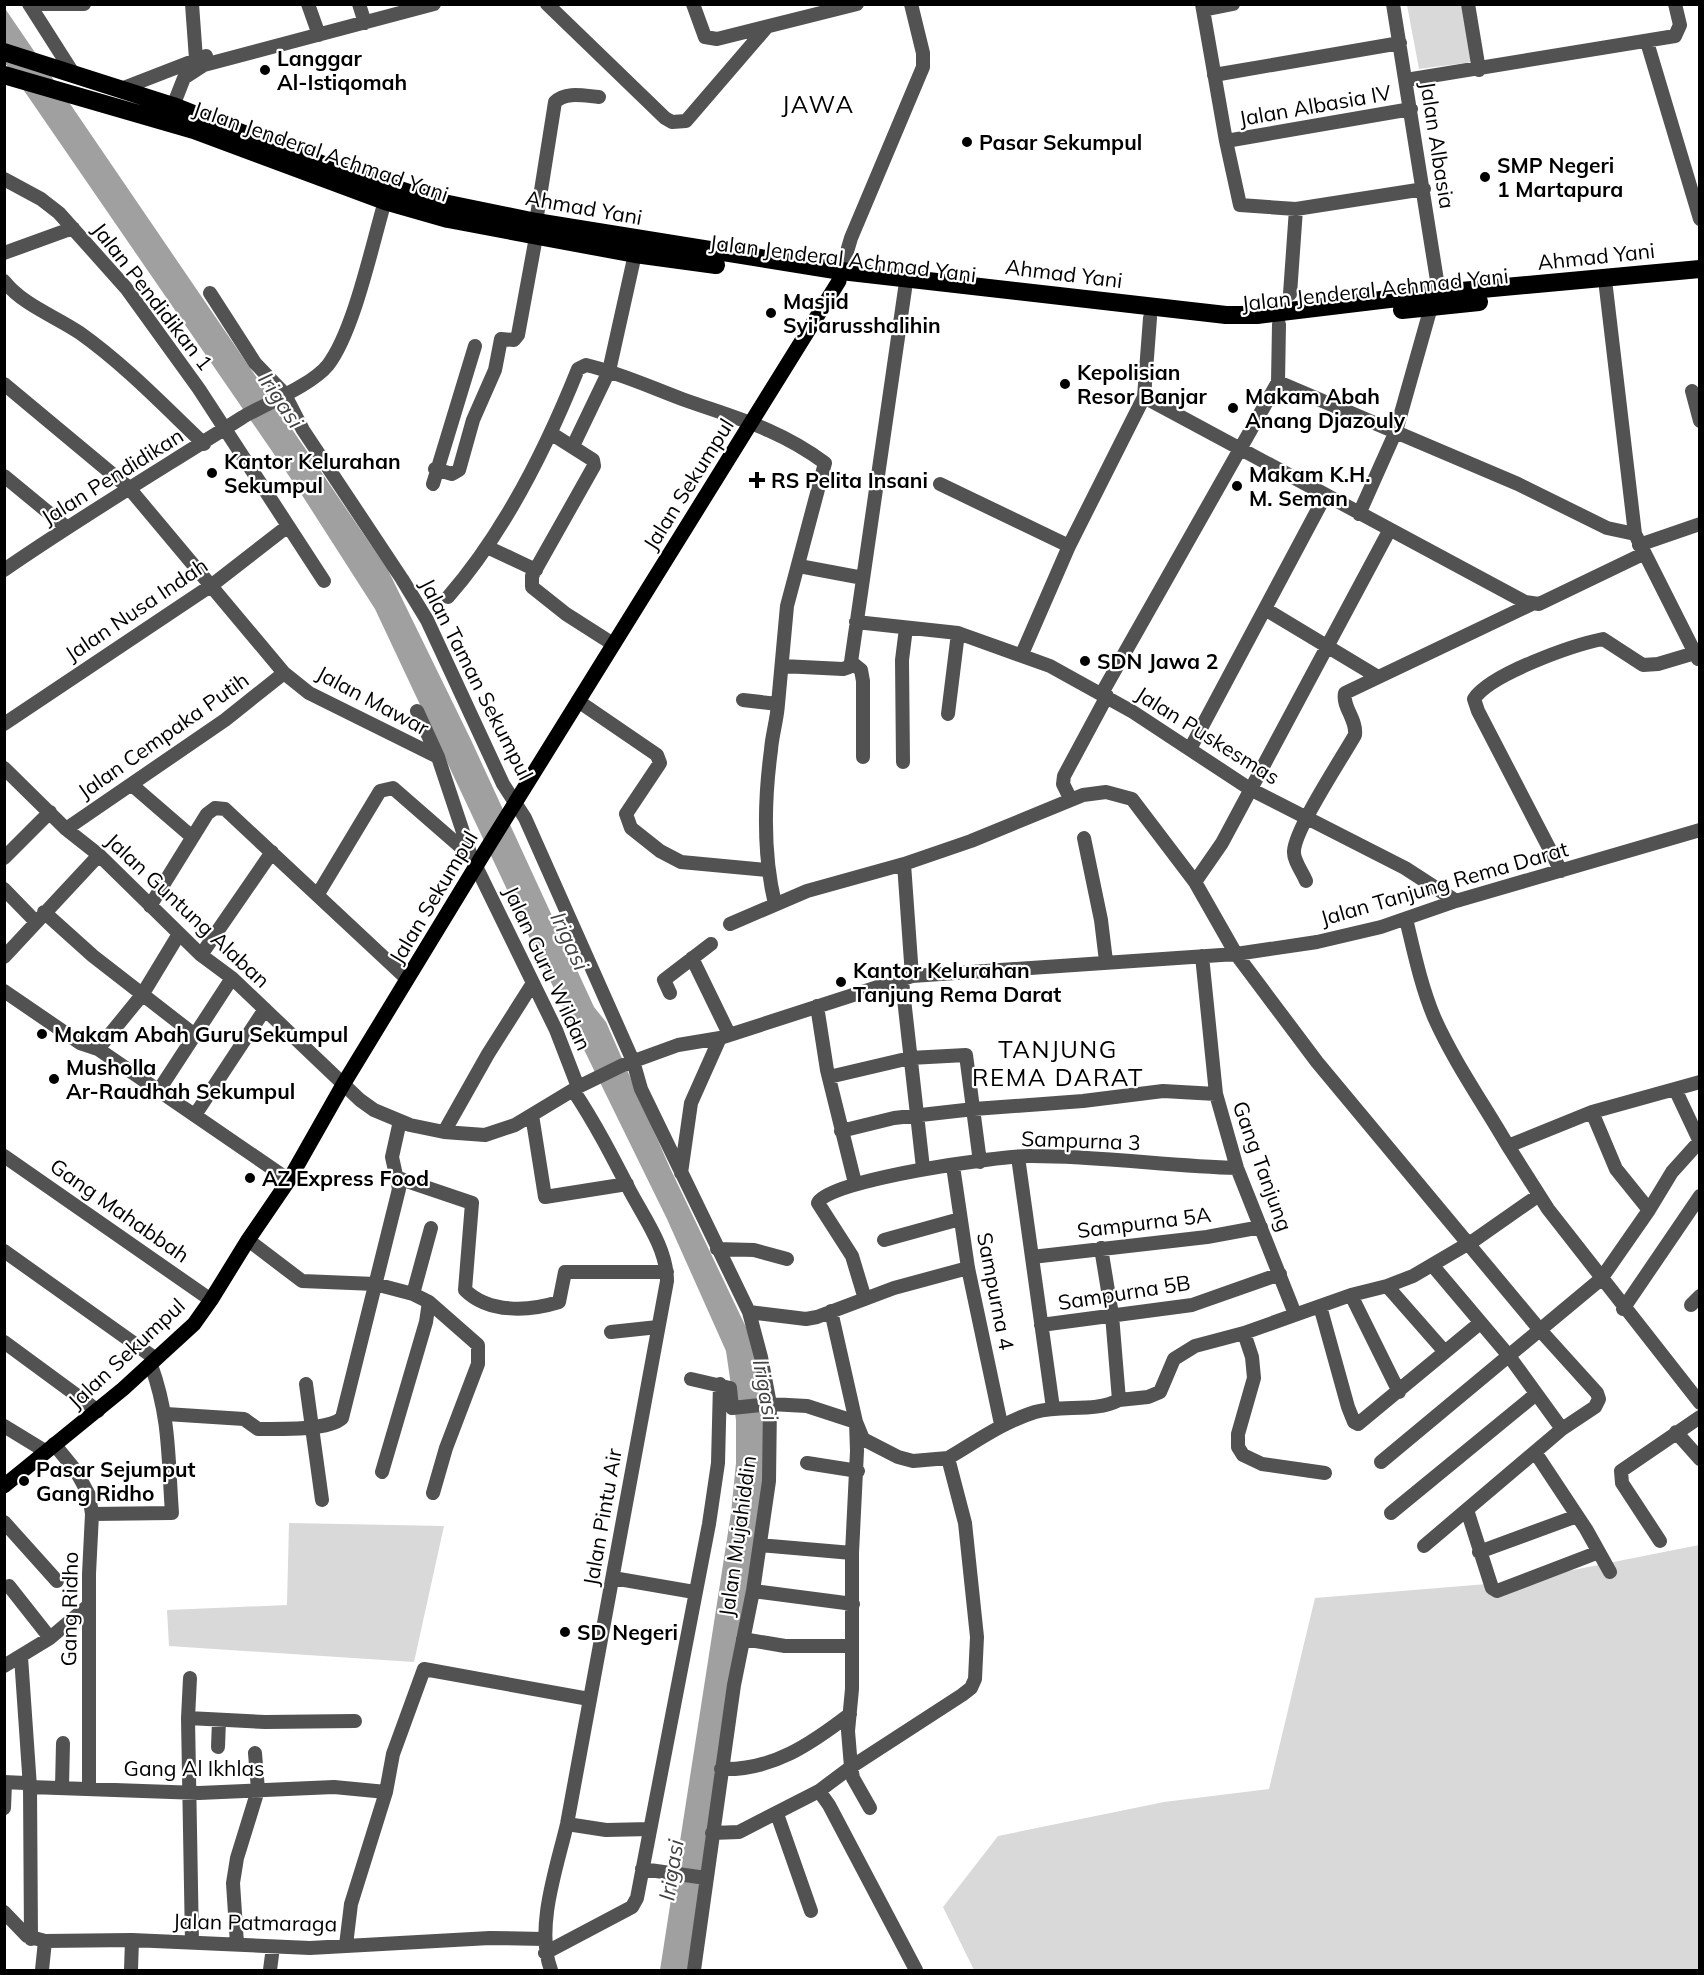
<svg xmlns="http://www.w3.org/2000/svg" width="1704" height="1975" font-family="Mulish,sans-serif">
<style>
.green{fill:#d9d9d9}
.water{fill:#a0a0a0}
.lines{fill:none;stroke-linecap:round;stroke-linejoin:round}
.minor{stroke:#525252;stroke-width:14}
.major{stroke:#000;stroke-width:15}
.highway{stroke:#000;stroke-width:18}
.poi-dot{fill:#000;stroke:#fff;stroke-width:2}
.labels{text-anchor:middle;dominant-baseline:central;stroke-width:4.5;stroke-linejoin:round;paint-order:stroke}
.poi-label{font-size:21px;font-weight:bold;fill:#000;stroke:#fff;text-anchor:start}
.street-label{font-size:21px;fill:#000;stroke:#fff}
.water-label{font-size:22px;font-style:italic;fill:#414141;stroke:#fff}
.quarter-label{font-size:24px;letter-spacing:1.5px;fill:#000;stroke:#fff}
</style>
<rect width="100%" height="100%" fill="#fff"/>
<!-- green -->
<path class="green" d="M 1407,5 L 1463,5 L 1473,62 L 1419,69 Z
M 289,1523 L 444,1526 L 414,1662 L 169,1646 L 167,1610 L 287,1605 Z
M 1699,1545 L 1699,1970 L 974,1970 L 943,1907 L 998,1836 L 1164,1802 L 1269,1789 L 1315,1598 L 1512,1582 Z"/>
<!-- water -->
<path class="water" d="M 4,7 L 388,570 L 471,740 L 594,1007 L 606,1022 L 670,1168 L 754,1344 L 766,1395 L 767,1465 L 691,1970 L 660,1970 L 731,1513 L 736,1463 L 736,1420 L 726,1351 L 667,1219 L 542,964 L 375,609 L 300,492 L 5,63 Z"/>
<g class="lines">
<!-- minor -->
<path class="minor" d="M 29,4 L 73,73
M 34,4 L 84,4
M 192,4 L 196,59
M 308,4 L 319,35
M 359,4 L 365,23
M 547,4 L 665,118 L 672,122 L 686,121 L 766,28
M 693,4 L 705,37 L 717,39 L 857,4
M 1202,4 L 1226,141 L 1240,205 L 1296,209 L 1424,189
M 1393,4 L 1439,293
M 1468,4 L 1479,70
M 1203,10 L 1233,4
M 1647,42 L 1700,219
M 1214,75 L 1400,43
M 1406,80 L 1675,36 L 1680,25 L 1675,4
M 121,89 L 206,56
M 173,106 L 184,78 L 204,65 L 434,4
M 1226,141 L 1411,109
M 4,179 L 41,199 L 59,213 L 126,288 L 199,389 L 324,581
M 536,222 L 555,102 C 566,91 585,96 599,97
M 4,253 L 73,228
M 839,279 L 851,238 L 923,67 L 923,53 L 911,4
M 4,281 C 23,305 55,316 80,333 C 125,365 164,406 204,444
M 1606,288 L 1635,534 L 1698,659
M 210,293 L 255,363 L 284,393 L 303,430 L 402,579 L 427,620 L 503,784 L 525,818 L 633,1061 L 641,1089 L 749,1312 L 761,1357 L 770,1404 L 769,1481 L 753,1591 L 734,1685 L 694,1970
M 1290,294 L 1296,209
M 1278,382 L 1279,324
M 4,384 L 129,488 L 284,673 L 309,693 L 438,757 L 471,856
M 1692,391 L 1700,421
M 1144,397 L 1525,602 L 1539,604 L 1643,554
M 552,434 L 593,460 L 594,466 L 532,576 L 532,587 L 566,614 L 613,644
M 573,446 L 609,371 L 635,254
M 435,469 L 452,474 L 459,470 L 473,420 L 495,370 L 501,339 L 514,340 L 518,335 L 536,237
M 4,476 L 66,527
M 433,484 L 475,346
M 940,484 L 1069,546
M 1359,514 L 1396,431 L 1431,307
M 1639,545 L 1700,524
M 487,547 L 536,570
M 799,566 L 863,578
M 4,570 C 82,516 163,468 243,417 C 267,403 312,385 328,365 C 354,331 372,245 385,201
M 448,597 C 505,532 546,449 578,369 L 586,365 C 620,373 650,387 682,399 C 735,418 778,428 825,463 L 787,606 L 778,704
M 1265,609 L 1378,677
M 856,622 L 958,633 L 1050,666 L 1133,712 L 1250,789 L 1405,868 L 1456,901
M 1022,654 L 1069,546 L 1144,397 L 1150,318
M 851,662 L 861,670 L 863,681 L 863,757
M 782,666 L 843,669 L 849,667 L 851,662 L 905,289
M 1102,693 L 1278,382 L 1518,484 L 1607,528 L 1635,534
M 743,700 L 778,704 C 777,720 772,735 771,750 C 764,802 763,854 775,904
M 578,701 L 657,755 L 660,763 L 626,814 L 631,828 L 660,851 L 681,862 L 767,870
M 417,711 L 438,757
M 948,714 L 958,633
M 4,724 L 212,585 L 288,526
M 1190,749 L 1325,496
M 903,762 L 902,660 L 906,628
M 4,768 L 66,829 L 99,855 L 201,955 L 232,978 L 360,1100 L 374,1110 L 410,1125 L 444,1132 L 485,1135 L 515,1125 L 578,1087 L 623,1065 L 678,1045 L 720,1038 L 912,976 L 1236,954 L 1317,942 L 1381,927 L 1456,901 L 1700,830
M 132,785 L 191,836
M 1071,800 L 1063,784 L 1064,776 L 1107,696
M 66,829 L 225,720 L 284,673
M 1084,838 L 1101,920 L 1106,961
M 4,858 L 50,812
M 904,864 L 912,976
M 1561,871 L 1478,711 L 1474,699 C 1490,674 1573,645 1603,639 L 1643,665 L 1658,664 L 1695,653
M 1306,881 C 1303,873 1293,860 1294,851 C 1295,829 1342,758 1355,735 C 1357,719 1342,707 1345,693 L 1532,604
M 1195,882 L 1222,843 L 1389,531
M 4,889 L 36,922
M 318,894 L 380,791 L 393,788 L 471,856 L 556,1030 L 578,1087
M 150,906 L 207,814 L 215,808 L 225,809 L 407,979
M 44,912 L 93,956 L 196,1036
M 1406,919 C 1414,952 1421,986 1434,1017 C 1454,1062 1483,1103 1508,1146
M 730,924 L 807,891 L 904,864 L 971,841 L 1083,795 L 1106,792 L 1132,799 L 1195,882 L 1236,954 L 1317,1062 L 1540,1330 L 1597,1393 L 1599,1399 L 1595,1407 L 1562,1429
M 201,955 L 272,852
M 1202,956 L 1216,1094 L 1237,1168 L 1295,1314
M 4,957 L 99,855
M 692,958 L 729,1034
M 902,981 L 923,1168
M 4,991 L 80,1043 L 98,1049 L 289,1180
M 670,993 L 664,980 L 711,944
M 817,1006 L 827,1070 L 855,1183
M 98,1049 L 142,995 L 179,934
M 829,1077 L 910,1058 L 966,1055 L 980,1162
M 1700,1082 L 1592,1112 L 1508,1146 L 1548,1209 L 1700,1403
M 1675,1089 L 1700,1142
M 159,1090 L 232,978
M 1592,1112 L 1616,1169 L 1649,1210
M 195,1115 L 265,1009
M 532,1115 L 545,1197 L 627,1184
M 841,1131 L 894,1118 L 974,1109 L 1083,1101 L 1163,1091 L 1216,1094
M 444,1132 L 488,1054 L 533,983
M 4,1156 L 211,1300
M 1018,1157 L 1053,1408
M 953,1166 L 968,1268 L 1001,1424
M 681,1173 L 691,1103 L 720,1038
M 398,1178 L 472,1203 L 465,1290 C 489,1314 530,1311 559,1302 L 565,1272 L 667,1272
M 248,1240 L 302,1281 L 375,1284 L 413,1294 L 429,1302 L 478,1345 L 478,1364 L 446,1448 L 433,1493
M 884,1240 L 960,1219
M 717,1249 L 754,1250 L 787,1259
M 4,1251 L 156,1359
M 1032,1257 L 1207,1237 L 1261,1227
M 1387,1286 L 1445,1352
M 413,1294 L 431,1228
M 1351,1295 L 1399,1392
M 865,1299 L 852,1256 L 818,1203 C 827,1180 1002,1155 1032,1156 C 1100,1156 1169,1166 1237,1168
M 1691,1305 L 1700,1296
M 1320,1306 L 1348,1407 L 1354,1422 L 1358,1424 L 1480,1323
M 1623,1309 L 1700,1196
M 749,1312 L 806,1319 L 817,1317 L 894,1288 L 968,1268
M 1041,1325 L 1192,1305 L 1280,1274
M 611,1332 L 658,1327
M 1244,1333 L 1252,1357 L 1254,1378 L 1238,1434 L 1238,1447 L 1243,1455 L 1262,1464 L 1325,1473
M 4,1342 L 98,1411
M 691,1379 L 730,1388 L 732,1408 L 770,1404 L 807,1406 L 856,1422 L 863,1439 L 898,1457 L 913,1461 L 948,1458
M 306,1384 L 322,1500
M 1119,1400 L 1148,1397 L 1160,1392 L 1174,1359 L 1195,1346 L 1244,1333 L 1351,1295 L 1387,1286 L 1413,1276 L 1476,1239 L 1539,1195
M 166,1414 L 244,1419 L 258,1429 C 277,1429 328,1431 342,1418 L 399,1189 L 392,1157 L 400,1121
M 4,1426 L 45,1451
M 1676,1432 L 1700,1459
M 54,1444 L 76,1471 L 89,1495 L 92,1514 L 89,1574 L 89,1787
M 1535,1452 L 1586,1529 L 1610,1572
M 1381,1462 L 1601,1279 L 1649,1210 L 1672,1172 L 1699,1142
M 807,1463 L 858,1471
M 382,1472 L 426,1322 L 429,1302
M 1467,1510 L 1492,1588 L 1497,1591 L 1599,1552
M 1391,1513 L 1536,1394
M 92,1514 L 172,1513 C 168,1458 170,1417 151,1365
M 4,1522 L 57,1581
M 1660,1541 L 1622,1483 L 1621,1471 L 1700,1417
M 760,1545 L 852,1553
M 1424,1546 L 1562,1429 L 1509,1356 L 1433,1266
M 1479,1552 L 1577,1516
M 613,1578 L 694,1592
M 9,1586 L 50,1638
M 753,1591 L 853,1604
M 743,1639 L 785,1646 L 852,1646
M 21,1657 L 30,1787 L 31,1939
M 4,1666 L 50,1638 L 89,1605
M 190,1678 L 188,1718 L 192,1942
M 188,1718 L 265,1722 L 355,1721
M 218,1747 L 219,1720
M 721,1769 C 772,1771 811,1744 850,1714
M 4,1782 L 25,1783 L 30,1787 L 199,1793 L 334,1787 L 386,1792
M 62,1787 L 63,1743
M 819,1791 L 851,1767 L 848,1731 L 852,1689 L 852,1553 L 857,1451 L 856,1422 L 831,1311
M 4,1808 L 5,1783
M 870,1808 L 853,1778 L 851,1767 L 962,1695 L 971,1688 L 975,1679 L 977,1637 L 965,1523 L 948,1458 C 977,1441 1003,1422 1035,1412 C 1062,1404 1094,1413 1119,1400 L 1112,1315 L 1101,1248
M 777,1814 L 811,1911
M 567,1824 L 606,1830 L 650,1829
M 712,1833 L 739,1832 L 819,1791 L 829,1805 L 916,1970
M 642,1869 L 706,1878
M 4,1912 L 27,1936 L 45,1941 L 132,1940 L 310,1948 L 490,1938 L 544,1939
M 237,1944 L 233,1883 L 237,1858 L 258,1790 L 255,1753
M 346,1945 L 351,1904 L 386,1792 L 393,1754 L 424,1669 L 589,1699
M 545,1953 L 632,1907 L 637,1898 L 709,1524 L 718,1463 L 720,1384
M 42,1970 L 45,1941
M 131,1970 L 132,1940
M 270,1970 L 273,1947
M 551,1970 C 535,1928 557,1867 567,1824 L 667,1281 C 667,1249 645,1219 630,1191 C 612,1156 595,1123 573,1090"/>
<!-- major -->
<path class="major" d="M 4,1486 L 123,1389 L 194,1324 L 211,1300 L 248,1240 L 289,1180 L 344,1083 L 484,853 L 839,281"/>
<!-- highway -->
<path class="highway" d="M 4,52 L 173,106 L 326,166 L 434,201 L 536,222 L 841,271 L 1226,315 L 1257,315 L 1439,293 L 1700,269
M 4,75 L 194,130 L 385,201 L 448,219 L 635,254 L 716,265
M 1402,310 L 1479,302"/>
</g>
<!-- markers -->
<g class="poi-dot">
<circle cx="265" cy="70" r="6"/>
<circle cx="967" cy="142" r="6"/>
<circle cx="1485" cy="177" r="6"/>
<circle cx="771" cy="313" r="6"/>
<circle cx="1065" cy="384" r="6"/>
<circle cx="1233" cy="408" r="6"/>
<circle cx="212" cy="473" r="6"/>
<path d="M754 471h6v6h6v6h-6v6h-6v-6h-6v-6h6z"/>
<circle cx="1237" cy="486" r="6"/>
<circle cx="1085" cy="661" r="6"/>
<circle cx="841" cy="982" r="6"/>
<circle cx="42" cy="1034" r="6"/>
<circle cx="54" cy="1079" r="6"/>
<circle cx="250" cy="1178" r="6"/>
<circle cx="24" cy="1481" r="6"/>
<circle cx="565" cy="1632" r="6"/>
</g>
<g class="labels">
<!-- poi labels -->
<g class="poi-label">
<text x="277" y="58">Langgar<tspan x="277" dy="24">Al-Istiqomah</tspan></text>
<text x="979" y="142">Pasar Sekumpul</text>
<text x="1497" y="165">SMP Negeri<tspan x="1497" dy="24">1 Martapura</tspan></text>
<text x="783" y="301">Masjid<tspan x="783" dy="24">Syi'arusshalihin</tspan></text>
<text x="1077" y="372">Kepolisian<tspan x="1077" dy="24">Resor Banjar</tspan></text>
<text x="1245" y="396">Makam Abah<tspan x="1245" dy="24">Anang Djazouly</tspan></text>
<text x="224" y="461">Kantor Kelurahan<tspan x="224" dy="24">Sekumpul</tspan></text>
<text x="1249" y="474">Makam K.H.<tspan x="1249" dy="24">M. Seman</tspan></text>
<text x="771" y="480">RS Pelita Insani</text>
<text x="1097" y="661">SDN Jawa 2</text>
<text x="853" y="970">Kantor Kelurahan<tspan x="853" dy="24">Tanjung Rema Darat</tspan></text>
<text x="54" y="1034">Makam Abah Guru Sekumpul</text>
<text x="66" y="1067">Musholla<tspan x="66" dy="24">Ar-Raudhah Sekumpul</tspan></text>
<text x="262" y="1178">AZ Express Food</text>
<text x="36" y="1469">Pasar Sejumput<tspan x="36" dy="24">Gang Ridho</tspan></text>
<text x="577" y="1632">SD Negeri</text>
</g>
<!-- street labels -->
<g class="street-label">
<text transform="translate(1315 105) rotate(-10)">Jalan Albasia IV</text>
<text transform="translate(1438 145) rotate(81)">Jalan Albasia</text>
<text transform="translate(321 151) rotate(19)">Jalan Jenderal Achmad Yani</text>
<text transform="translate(584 207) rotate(10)">Ahmad Yani</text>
<text transform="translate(1596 256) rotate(-6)">Ahmad Yani</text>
<text transform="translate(843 258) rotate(7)">Jalan Jenderal Achmad Yani</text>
<text transform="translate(1064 273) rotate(7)">Ahmad Yani</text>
<text transform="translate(1375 289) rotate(-6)">Jalan Jenderal Achmad Yani</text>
<text transform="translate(153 296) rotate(52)">Jalan Pendidikan 1</text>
<text transform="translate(112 476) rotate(-32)">Jalan Pendidikan</text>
<text transform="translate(688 484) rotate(-58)">Jalan Sekumpul</text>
<text transform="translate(136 609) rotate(-34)">Jalan Nusa Indah</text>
<text transform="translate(477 679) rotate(63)">Jalan Taman Sekumpul</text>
<text transform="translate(373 700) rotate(28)">Jalan Mawar</text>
<text transform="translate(163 735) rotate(-35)">Jalan Cempaka Putih</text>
<text transform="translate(1208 735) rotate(32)">Jalan Puskesmas</text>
<text transform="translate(1444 883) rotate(-16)">Jalan Tanjung Rema Darat</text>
<text transform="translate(433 897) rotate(-59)">Jalan Sekumpul</text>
<text transform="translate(188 910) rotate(43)">Jalan Guntung Alaban</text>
<text transform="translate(548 968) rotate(65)">Jalan Guru Wildan</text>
<text transform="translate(1081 1140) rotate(2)">Sampurna 3</text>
<text transform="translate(1263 1166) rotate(70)">Gang Tanjung</text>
<text transform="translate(120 1210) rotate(35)">Gang Mahabbah</text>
<text transform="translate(1144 1222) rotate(-7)">Sampurna 5A</text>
<text transform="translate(996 1291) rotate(79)">Sampurna 4</text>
<text transform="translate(1124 1292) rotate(-9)">Sampurna 5B</text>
<text transform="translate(126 1353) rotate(-43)">Jalan Sekumpul</text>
<text transform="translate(602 1517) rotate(-80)">Jalan Pintu Air</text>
<text transform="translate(737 1536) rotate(-82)">Jalan Mujahiddin</text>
<text transform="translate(69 1609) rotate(-89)">Gang Ridho</text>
<text x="194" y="1768">Gang Al Ikhlas</text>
<text transform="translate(255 1922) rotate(1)">Jalan Patmaraga</text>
</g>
<!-- water labels -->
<g class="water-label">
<text transform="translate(281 400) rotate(56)">Irigasi</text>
<text transform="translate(570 941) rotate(65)">Irigasi</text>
<text transform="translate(766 1390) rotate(80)">Irigasi</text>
<text transform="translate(671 1870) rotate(-81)">Irigasi</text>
</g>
<!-- quarter labels -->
<g class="quarter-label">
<text x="818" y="104">JAWA</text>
<text x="1058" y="1049">TANJUNG<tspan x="1058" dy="28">REMA DARAT</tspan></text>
</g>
</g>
<!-- border -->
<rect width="1704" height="1975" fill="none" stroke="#000000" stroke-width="12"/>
</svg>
